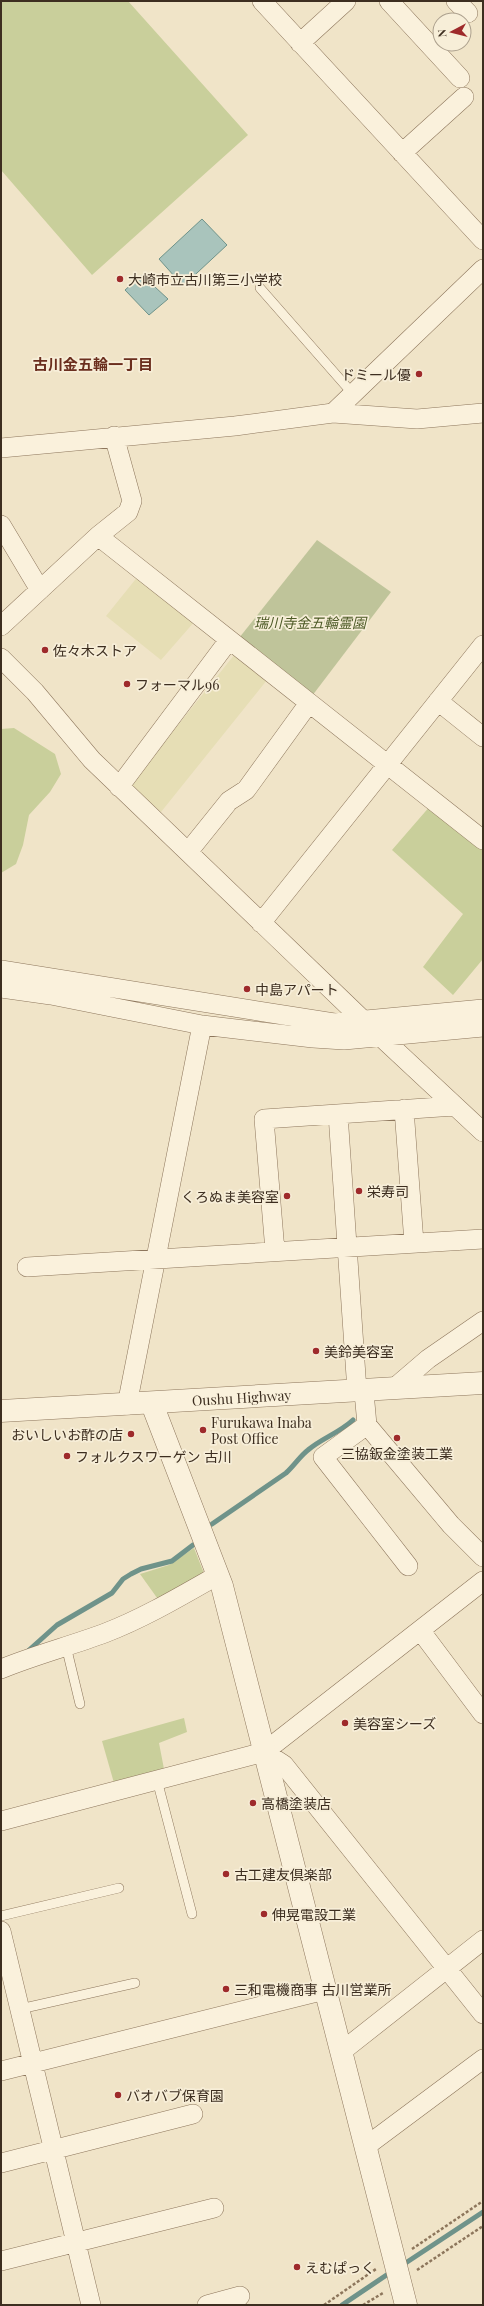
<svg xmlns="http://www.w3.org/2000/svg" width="484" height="2306" font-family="'Playfair Display','Noto Sans JP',serif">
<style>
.farmland{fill:#e6deb5}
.green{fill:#c9cf9b}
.cemetery{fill:#bfc49a}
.water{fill:#a9c4bc;stroke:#6f938a}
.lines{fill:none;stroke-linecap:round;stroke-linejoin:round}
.stream{stroke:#6f938a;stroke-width:5}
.service-casing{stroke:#8d765c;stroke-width:10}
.minor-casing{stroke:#8d765c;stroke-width:20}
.tertiary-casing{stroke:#8d765c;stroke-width:23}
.path{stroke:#8d765c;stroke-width:2.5;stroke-dasharray:3 2;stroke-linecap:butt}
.service{stroke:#faf1dc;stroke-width:9}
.minor{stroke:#faf1dc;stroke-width:19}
.tertiary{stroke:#faf1dc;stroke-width:22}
.poi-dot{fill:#9e2a2b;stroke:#f7eed8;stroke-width:1.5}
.labels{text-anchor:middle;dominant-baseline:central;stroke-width:3.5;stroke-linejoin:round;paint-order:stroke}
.poi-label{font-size:14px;fill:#3d2e20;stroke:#f7eed8;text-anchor:start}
.park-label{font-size:14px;font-style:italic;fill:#4d5a26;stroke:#f7eed8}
.street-label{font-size:14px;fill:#3d2e20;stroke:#f7eed8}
.neighbourhood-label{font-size:15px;font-weight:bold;fill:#6b2e1e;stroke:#f7eed8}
</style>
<rect width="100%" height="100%" fill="#f0e4c8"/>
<!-- farmland -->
<path class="farmland" d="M 139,575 L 195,621 L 161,660 L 106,616 Z
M 235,654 L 267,680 L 161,812 L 129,786 Z"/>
<!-- green -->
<path class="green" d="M 1,1 L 128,1 L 248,135 L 92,275 L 1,170 Z
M 14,728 L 55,754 L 61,774 L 50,792 L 29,815 L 23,845 L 16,864 L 1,873 L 1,729 Z
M 431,805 L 483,846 L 483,959 L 453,995 L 423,967 L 463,914 L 392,850 Z
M 194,1548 L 205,1576 L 160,1602 L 140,1574 L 169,1565 Z
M 184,1718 L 187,1732 L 159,1743 L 164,1769 L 114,1783 L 102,1741 Z"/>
<!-- cemetery -->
<path class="cemetery" d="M 317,540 L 391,592 L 312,696 L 239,638 Z"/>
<!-- water -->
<path class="water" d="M 202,219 L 227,245 L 183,286 L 159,259 Z
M 142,275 L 168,299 L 149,315 L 125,290 Z"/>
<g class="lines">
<!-- stream -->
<path class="stream" d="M 212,1524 L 286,1473 C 294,1466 300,1456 308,1450 C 322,1438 339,1433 353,1420
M 28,1651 L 57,1625 L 112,1593 L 123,1579 L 131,1574 L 141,1569 L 172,1561 L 193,1545
M 401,2266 L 483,2212
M 342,2305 L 391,2272"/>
<defs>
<path id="service" d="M 260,288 L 353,394
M 66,1646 L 80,1704
M 157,1780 L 192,1914
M 1,1916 L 119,1888
M 20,2009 L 135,1983"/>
<path id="minor" d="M 262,1 L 483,240
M 389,1 L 460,78
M 456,1 L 468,13
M 300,43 L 346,1
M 402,153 L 464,97
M 333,413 L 417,419 L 483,413
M 1,448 L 235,426 L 333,413 L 483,269
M 1,525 L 40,590
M 98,536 L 483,840
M 1,626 L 98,536 L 128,512 L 132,501 L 114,436
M 1,658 L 35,692 L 92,760 L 365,1022 L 483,1132
M 438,701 L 483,737
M 119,787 L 229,640
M 188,852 L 229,801 L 246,790 L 309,703
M 261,923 L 483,645
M 1,970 L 334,1023 L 483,1009
M 1,988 L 51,995 L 202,1025 L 313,1038 L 344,1040 L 483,1027
M 404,1109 L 414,1243
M 338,1114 L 357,1391
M 275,1251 L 264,1119 L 455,1106
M 27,1267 L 483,1239
M 393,1389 L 428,1359 L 483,1321
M 364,1392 L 367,1425 L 451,1525 L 483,1557
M 127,1405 L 202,1025
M 367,1425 L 323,1457 L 408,1566
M 420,1630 L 483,1714
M 1,1669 C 35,1655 70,1646 105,1633 C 144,1618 181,1596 218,1575
M 264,1752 L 284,1765 L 483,2014
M 1,1821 L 264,1752 L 483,1581
M 1,1931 L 91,2305
M 341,2052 L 483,1940
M 1,2071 L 325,1990
M 365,2147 L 483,2059
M 1,2163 L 193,2114
M 1,2261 L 214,2208
M 207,2305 L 240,2296"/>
<g id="tertiary">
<path d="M 152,1404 L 222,1586 L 406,2305"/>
<path id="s1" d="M 1,1411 L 483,1383"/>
</g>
</defs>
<!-- service casing -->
<use href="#service" class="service-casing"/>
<!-- minor casing -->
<use href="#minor" class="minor-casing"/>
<!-- tertiary casing -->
<use href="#tertiary" class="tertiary-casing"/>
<!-- path -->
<path class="path" d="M 412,2249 L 483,2201
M 417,2270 L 483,2226
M 324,2305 L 376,2269
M 363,2305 L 383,2293"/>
<!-- service -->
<use href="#service" class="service"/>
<!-- minor -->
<use href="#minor" class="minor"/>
<!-- tertiary -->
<use href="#tertiary" class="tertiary"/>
</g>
<!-- markers -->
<g class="poi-dot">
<circle cx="120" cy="279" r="4"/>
<circle cx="419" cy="374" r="4"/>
<circle cx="45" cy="650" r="4"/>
<circle cx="127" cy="684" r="4"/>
<circle cx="247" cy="989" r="4"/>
<circle cx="359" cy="1191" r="4"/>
<circle cx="287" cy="1196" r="4"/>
<circle cx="316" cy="1351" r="4"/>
<circle cx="203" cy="1430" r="4"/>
<circle cx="131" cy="1434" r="4"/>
<circle cx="397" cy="1438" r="4"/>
<circle cx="67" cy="1456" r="4"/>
<circle cx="345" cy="1723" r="4"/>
<circle cx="253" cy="1803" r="4"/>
<circle cx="226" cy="1874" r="4"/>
<circle cx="264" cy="1914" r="4"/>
<circle cx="226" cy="1989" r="4"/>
<circle cx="118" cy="2095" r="4"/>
<circle cx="297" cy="2267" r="4"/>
</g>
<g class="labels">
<!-- poi labels -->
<g class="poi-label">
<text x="128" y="279">大崎市立古川第三小学校</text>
<text x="411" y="374" text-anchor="end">ドミール優</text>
<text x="53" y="650">佐々木ストア</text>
<text x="135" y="684">フォーマル96</text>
<text x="255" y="989">中島アパート</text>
<text x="367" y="1191">栄寿司</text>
<text x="279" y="1196" text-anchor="end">くろぬま美容室</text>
<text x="324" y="1351">美鈴美容室</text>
<text x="211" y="1422">Furukawa Inaba<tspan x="211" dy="16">Post Office</tspan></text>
<text x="123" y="1434" text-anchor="end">おいしいお酢の店</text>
<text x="397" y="1453" text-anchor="middle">三協鈑金塗装工業</text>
<text x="75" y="1456">フォルクスワーゲン 古川</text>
<text x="353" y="1723">美容室シーズ</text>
<text x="261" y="1803">高橋塗装店</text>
<text x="234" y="1874">古工建友倶楽部</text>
<text x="272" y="1914">伸晃電設工業</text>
<text x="234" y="1989">三和電機商事 古川営業所</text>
<text x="126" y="2095">バオバブ保育園</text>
<text x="305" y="2267">えむぱっく</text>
</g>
<!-- park labels -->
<g class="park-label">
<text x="310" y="622">瑞川寺金五輪霊園</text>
</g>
<!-- street labels -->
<g class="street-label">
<text stroke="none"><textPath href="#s1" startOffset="241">Oushu Highway</textPath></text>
</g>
<!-- neighbourhood labels -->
<g class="neighbourhood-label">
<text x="93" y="364">古川金五輪一丁目</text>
</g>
</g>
<!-- border -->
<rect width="484" height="2306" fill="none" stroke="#3d2e20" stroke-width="4"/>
<!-- north arrow -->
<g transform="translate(452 32) rotate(263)"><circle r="19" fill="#f7eed8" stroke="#ada18e"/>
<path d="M0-3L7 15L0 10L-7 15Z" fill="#9e2a2b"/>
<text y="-6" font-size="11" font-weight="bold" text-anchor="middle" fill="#3d2e20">N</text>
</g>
</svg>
